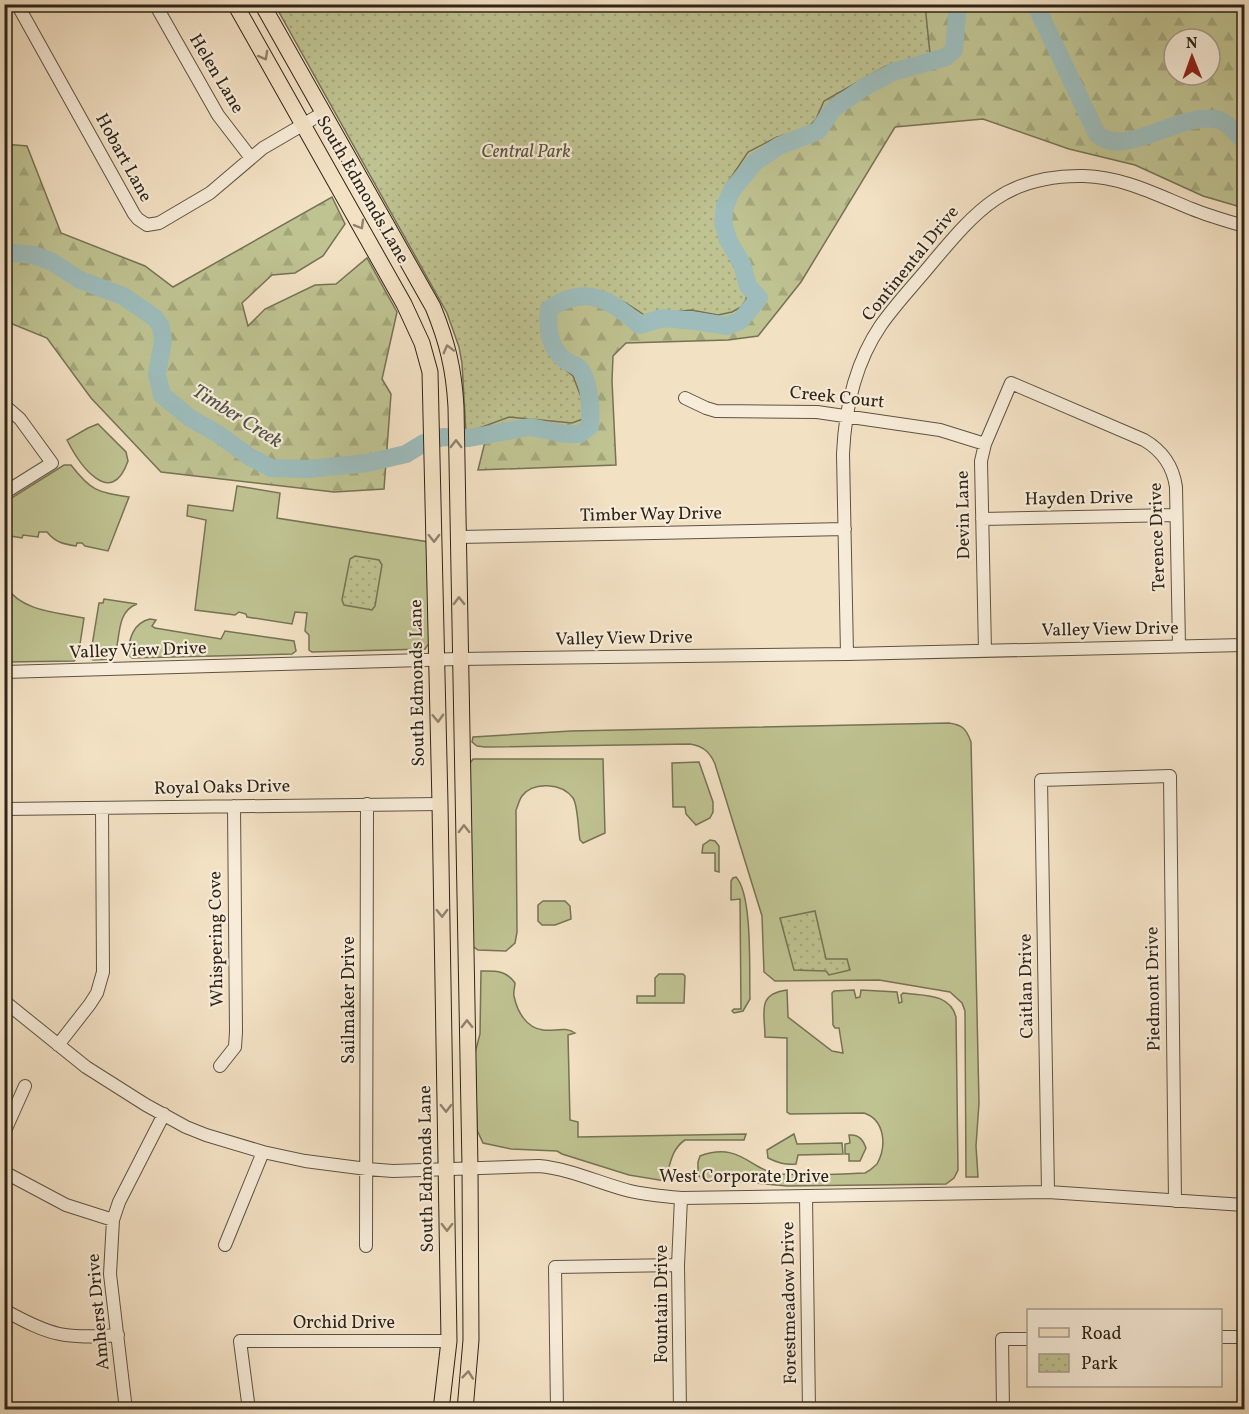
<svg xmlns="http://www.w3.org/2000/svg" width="1249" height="1414" font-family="Vollkorn,serif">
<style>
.green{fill:#bfc291;stroke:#767355;stroke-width:1.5}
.forest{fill:url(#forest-firs);stroke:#767355;stroke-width:1.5;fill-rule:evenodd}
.park{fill:url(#park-dots);stroke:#767355;stroke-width:1.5}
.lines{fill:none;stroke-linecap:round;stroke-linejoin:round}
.river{stroke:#9dbcbb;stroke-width:18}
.minor-casing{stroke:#5e5344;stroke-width:14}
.major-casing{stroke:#2d2419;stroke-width:17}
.minor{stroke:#f7ecd9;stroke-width:12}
.major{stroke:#f3e1c4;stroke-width:15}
.oneway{stroke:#90826e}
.labels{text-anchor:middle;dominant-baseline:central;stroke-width:4.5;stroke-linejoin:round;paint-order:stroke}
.street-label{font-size:18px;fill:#2d2419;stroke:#f7ecd9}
.park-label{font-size:18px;font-style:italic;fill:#59533d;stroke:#f7ecd9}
.water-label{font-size:20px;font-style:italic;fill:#4f524a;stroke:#f7ecd9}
</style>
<defs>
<pattern id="forest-firs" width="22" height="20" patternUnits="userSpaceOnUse" patternTransform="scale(1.5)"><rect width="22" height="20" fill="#bfc291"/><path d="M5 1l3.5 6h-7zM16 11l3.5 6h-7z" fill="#a4a77c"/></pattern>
<pattern id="park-dots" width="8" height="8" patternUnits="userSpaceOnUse" patternTransform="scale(1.5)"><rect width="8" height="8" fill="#bfc291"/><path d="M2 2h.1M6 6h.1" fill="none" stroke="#a4a77c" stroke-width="1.8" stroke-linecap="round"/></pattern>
</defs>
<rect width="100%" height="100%" fill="#f3e1c4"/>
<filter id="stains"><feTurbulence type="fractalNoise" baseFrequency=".00333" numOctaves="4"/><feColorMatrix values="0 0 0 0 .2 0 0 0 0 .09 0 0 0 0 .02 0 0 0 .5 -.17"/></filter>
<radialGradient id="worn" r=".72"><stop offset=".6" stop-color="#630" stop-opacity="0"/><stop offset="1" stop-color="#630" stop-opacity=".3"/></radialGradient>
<!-- green -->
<path class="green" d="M 98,424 L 126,452 L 128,461 C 111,510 79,464 67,440 L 88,428 Z
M 64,465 L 71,465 C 91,491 97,492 129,497 L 108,551 L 85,546 L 82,543 L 77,543 L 76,546 C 63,544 55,542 47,532 L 39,532 L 38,537 L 23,535 L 22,538 L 5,535 L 5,502 Z
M 237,486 L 280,493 L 277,518 L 429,542 L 430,642 L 425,649 L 312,652 L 309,650 L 309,635 L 305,631 L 307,613 L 295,612 L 292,624 L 247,617 L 246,614 L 239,612 L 235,615 L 195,610 L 206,520 L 187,516 L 188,505 L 233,511 Z
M 5,586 C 23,612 56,612 84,618 L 78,657 L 74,661 L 5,662 Z
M 104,599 L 137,604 C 115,612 121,640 114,659 L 93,660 L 90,658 L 99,603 L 103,603 Z
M 150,619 L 156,620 L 152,626 L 155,628 L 221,639 L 225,631 L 294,641 L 296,651 L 292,654 L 132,658 L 127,653 C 130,638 133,623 150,619 Z
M 949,723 C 962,725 966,728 971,742 L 979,1103 L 976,1146 L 978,1177 L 966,1177 L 965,1011 L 962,1003 L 950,992 L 879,980 L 775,981 L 764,972 L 762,916 L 715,764 C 710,752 703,746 690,744 L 485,747 L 477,746 L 472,742 L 473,737 L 571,731 Z
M 473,759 L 603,759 L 605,833 L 583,843 L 580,840 C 578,830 578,805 573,798 C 562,783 533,781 522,796 C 519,800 518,806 516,810 L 517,932 L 515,943 L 506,951 L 478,950 L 471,945 L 468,766 Z
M 699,762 L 713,802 L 713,812 L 710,818 L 696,825 L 686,814 L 685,807 L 673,807 L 672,763 Z
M 710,840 L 715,841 L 719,846 L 719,872 L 715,871 L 715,853 L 702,853 L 703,845 Z
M 736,877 C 753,895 749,973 750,999 L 743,1011 L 734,1013 L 732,1011 L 734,1009 L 741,1009 L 740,899 L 731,900 L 731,881 L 733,878 Z
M 543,901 L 565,901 L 570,906 L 571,919 L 555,925 L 542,925 L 538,921 L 538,905 Z
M 481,971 C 496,971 506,970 515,983 C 515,987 513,992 514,996 C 517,1011 526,1028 543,1030 C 554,1032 565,1026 575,1033 L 568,1035 L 570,1120 L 578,1122 L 578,1137 L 746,1134 L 744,1140 L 685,1140 C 671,1149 670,1166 665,1181 L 629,1175 L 562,1154 L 557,1151 L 511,1149 L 483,1143 L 477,1130 L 475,1053 L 480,1034 Z
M 659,974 L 683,974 L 685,976 L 684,1003 L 637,1003 L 637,996 L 655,996 L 655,978 Z
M 787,990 L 788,1017 L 832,1051 L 843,1053 L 839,1028 L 835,1028 L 833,1025 L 832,993 L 834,991 L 854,990 L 856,998 L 860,997 L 861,990 L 897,992 L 899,1003 L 902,1002 L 901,995 L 903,993 C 924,996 950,993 956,1017 L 958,1170 L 954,1178 L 946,1184 L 787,1186 L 733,1181 L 710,1182 L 704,1181 L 698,1175 L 698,1162 L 700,1156 C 741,1141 750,1171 780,1174 C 808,1176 837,1174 865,1173 C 869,1171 874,1167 877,1164 C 887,1146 885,1120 864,1113 L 790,1114 L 787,1112 L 787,1038 L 765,1037 C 765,1013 756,994 787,990 Z
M 794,1134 L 797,1144 L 842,1143 L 843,1154 L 798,1155 L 796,1164 C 785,1165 778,1163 768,1158 L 767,1150 Z
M 849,1135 C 859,1134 863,1140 866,1148 L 860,1161 L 849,1161 L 849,1154 L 845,1154 L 845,1144 L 850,1143 Z"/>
<!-- forest -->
<path class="forest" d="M 543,4 L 1244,5 L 1244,208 L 1203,196 L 1135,165 L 1069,149 L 983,119 L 895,127 L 801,282 L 758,336 L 728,340 L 626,343 L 613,356 L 612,381 L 616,465 L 478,470 L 501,377 ZM 1174,39 L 1210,39 L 1210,75 L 1174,75 Z
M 4,144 L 27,146 L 61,233 L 145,266 L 173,287 L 332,197 L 345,224 L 323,256 L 295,273 L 272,275 L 242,303 L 248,326 L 265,309 L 315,285 L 336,284 L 367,258 L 397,312 L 382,379 L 391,394 L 384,489 L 334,492 L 161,472 L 91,398 L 47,338 L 5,321 Z"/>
<!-- park -->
<path class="park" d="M 275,5 L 925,5 L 930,54 L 886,66 L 824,101 L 816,119 L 804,132 L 777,137 L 748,152 L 726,185 L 719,216 L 730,259 L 747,292 L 746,300 L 741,307 L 732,312 L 718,315 L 691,310 L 644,315 C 610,290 579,279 542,305 L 541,329 L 548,348 L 557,363 L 573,376 L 583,402 L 583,419 L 572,423 L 509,417 L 466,433 L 462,363 L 459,347 L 447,313 Z
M 355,556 L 379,560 L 382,565 L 375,606 L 372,610 L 344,605 L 342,600 L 350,559 Z
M 815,911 L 826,959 L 847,959 L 850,970 L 829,975 L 826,971 L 794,970 L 780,918 Z"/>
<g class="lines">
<!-- river -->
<path class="river" d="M 1035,4 L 1097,134 C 1126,160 1182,109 1219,120 C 1228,123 1237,134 1244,141
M 4,252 L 34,255 L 52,262 L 80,280 L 123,296 L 155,318 L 161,327 L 163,341 L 157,374 L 162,395 L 190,418 L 218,434 L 250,457 L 271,468 L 308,469 L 367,463 L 406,454 L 424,443 L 443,437 L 469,438 L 530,427 L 565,434 L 580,434 L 590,426 C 591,411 590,383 581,370 C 578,366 570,364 565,360 C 549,348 547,327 549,309 C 584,284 611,299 639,325 L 663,318 L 696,321 L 727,326 L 740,321 L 759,298 L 748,286 L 742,264 L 728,240 L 723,222 L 725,206 L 732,190 L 755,162 L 779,146 L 818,131 L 833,109 L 863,88 L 893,72 L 946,57 L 954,50 L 958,4"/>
<defs>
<path id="minor" d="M 17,4 L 134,214 L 138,219 L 147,225 L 159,223 L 210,193 L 263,148 L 323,113
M 155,4 L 218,115 L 251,158
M 685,398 L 706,408 L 716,411 L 817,412 L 940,430 L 985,444
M 4,405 L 20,419 L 52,463 L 4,493
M 982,519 L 1176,515
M 458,537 L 845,529
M 985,651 L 981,461 L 985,444 L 1011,383 L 1144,440 C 1163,451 1173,466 1176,487 L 1179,646
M 847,654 L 843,454 C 845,408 855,363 881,325 C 895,305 912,287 927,269 C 974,213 1004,174 1084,176 C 1123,177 1157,195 1192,209 C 1209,216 1227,221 1244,226
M 4,672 L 459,659 L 847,654 L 1244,645
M 4,809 L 440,804
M 4,1001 L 86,1067 L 146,1105 L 186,1127 L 206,1135 L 263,1152 L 305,1161 L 367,1169 L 393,1171 L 539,1166 C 571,1169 599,1183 630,1191 C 647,1195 664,1196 681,1198 L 1048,1192 L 1244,1205
M 58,1045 L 90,1004 L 97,993 L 103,972 L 102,808
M 220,1066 L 235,1047 L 236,1032 L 234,806
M 4,1133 L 25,1086
M 4,1172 L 66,1205 L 113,1220
M 1048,1192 L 1041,780 L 1170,776 L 1175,1201
M 806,1197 L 809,1410
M 225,1245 L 263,1152
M 366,1246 L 367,804
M 4,1310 C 51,1336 64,1339 118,1335
M 1220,1337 L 1244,1337
M 126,1410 L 110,1274 L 113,1220 L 119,1202 L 164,1114
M 249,1410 L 240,1341 L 449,1341
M 557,1410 L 555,1267 L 678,1265
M 680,1410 L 678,1265 L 681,1198
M 1003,1410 L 1002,1339 L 1028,1339"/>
<path id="major" d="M 235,4 L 404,304 L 422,343 L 430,372 L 440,804 L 449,1341 L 441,1410
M 262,4 L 433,307 C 447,341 454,369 456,407 L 470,1167 L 471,1340 L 465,1410"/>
</defs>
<!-- minor casing -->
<use href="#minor" class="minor-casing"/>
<!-- major casing -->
<use href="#major" class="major-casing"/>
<!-- minor -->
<use href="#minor" class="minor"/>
<!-- major -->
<use href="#major" class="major"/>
</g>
<!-- one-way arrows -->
<defs><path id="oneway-chevron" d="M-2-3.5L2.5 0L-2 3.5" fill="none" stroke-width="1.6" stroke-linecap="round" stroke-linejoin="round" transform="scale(1.5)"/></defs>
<g class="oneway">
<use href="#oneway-chevron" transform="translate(264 56) rotate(61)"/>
<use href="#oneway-chevron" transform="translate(360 225) rotate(60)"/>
<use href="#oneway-chevron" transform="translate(448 349) rotate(-105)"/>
<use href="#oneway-chevron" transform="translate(456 444) rotate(-90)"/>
<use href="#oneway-chevron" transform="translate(434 538) rotate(89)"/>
<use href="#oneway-chevron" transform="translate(459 601) rotate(-91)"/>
<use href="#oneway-chevron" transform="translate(438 718) rotate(88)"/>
<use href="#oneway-chevron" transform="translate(464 829) rotate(-91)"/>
<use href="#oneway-chevron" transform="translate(442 913) rotate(89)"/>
<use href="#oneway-chevron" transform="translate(467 1024) rotate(-91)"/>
<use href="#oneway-chevron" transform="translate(446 1108) rotate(89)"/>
<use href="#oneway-chevron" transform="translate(447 1227) rotate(90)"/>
<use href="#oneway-chevron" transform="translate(468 1375) rotate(-84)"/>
</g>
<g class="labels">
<!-- street labels -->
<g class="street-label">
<text transform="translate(216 74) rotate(59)">Helen Lane</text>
<text transform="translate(123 158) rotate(61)">Hobart Lane</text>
<text transform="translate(362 190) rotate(60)">South Edmonds Lane</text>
<text transform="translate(911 264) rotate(-51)">Continental Drive</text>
<text transform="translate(837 398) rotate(6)">Creek Court</text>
<text transform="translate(1079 499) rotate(-1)">Hayden Drive</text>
<text transform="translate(651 515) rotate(-1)">Timber Way Drive</text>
<text transform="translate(964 515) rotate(-91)">Devin Lane</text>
<text transform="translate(1158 537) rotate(-92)">Terence Drive</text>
<text transform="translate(1110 630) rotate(-1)">Valley View Drive</text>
<text transform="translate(624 639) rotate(-1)">Valley View Drive</text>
<text transform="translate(138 651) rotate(-2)">Valley View Drive</text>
<text transform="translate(418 683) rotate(-91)">South Edmonds Lane</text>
<text transform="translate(222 788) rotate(-1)">Royal Oaks Drive</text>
<text transform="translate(217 939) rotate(-91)">Whispering Cove</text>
<text transform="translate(1027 986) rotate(-91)">Caitlan Drive</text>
<text transform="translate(1154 989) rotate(-91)">Piedmont Drive</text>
<text transform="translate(349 1000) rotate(-90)">Sailmaker Drive</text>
<text transform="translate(427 1169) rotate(-91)">South Edmonds Lane</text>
<text x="744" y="1177">West Corporate Drive</text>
<text transform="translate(790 1303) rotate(-91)">Forestmeadow Drive</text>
<text transform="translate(662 1304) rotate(-90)">Fountain Drive</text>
<text transform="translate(99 1312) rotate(-95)">Amherst Drive</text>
<text x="344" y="1323">Orchid Drive</text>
</g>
<!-- park labels -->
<g class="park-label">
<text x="526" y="152">Central Park</text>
</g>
<!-- water labels -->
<g class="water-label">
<text transform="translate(237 417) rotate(32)">Timber Creek</text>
</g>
</g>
<!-- margin -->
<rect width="1249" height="1414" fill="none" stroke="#f3e1c4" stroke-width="24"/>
<rect x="6" y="6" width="1237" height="1402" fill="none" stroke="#2d2419" stroke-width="3"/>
<rect x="12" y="12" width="1225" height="1390" fill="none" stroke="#2d2419" stroke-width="1.5"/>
<!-- legend -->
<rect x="1027" y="1309" width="195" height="78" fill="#f7ecd9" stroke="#a69c8c" stroke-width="1.5"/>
<rect x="1039" y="1328" width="30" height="9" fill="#f3e1c4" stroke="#a69c8c" stroke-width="1.5"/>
<text x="1081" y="1339" font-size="18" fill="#2d2419">Road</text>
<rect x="1039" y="1354" width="30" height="18" fill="url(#park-dots)" stroke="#a69c8c" stroke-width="1.5"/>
<text x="1081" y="1369" font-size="18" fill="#2d2419">Park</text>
<!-- north arrow -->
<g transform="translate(1192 57) rotate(359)"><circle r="28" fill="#f7ecd9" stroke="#a69c8c" stroke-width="1.5"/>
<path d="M0-4.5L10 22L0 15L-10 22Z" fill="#8f2418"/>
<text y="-9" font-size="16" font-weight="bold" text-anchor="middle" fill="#2d2419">N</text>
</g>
<rect width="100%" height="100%" filter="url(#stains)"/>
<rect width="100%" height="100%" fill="url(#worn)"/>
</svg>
